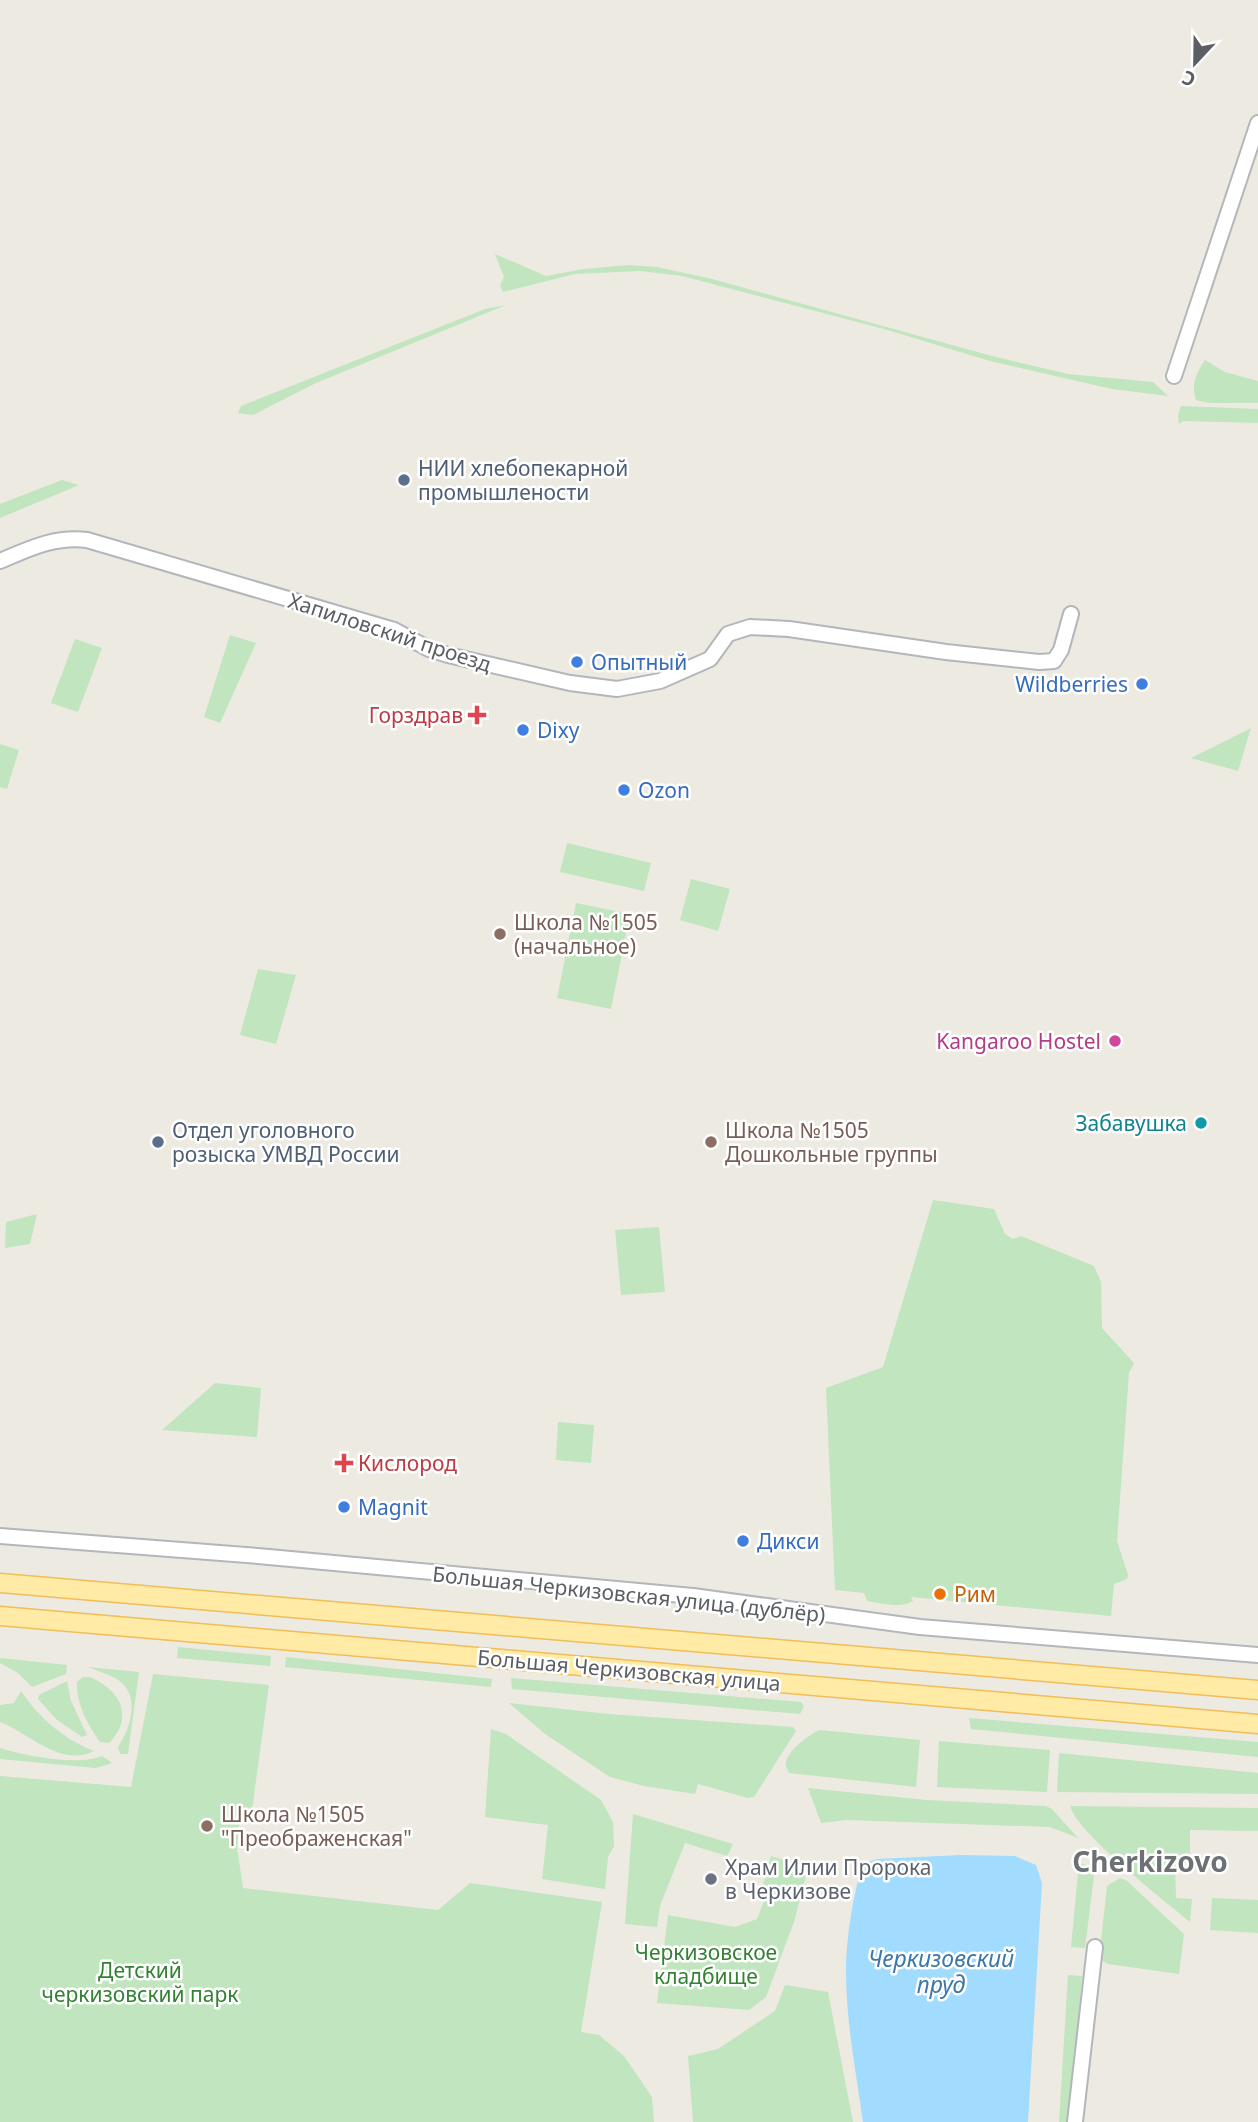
<svg xmlns="http://www.w3.org/2000/svg" width="1258" height="2122" font-family="'Noto Sans',sans-serif">
<style>
.green{fill:#c1e5be}
.water{fill:#a1dcff}
.lines{fill:none;stroke-linecap:round;stroke-linejoin:round}
.minor-casing{stroke:#b3b6ba;stroke-width:18}
.major-casing{stroke:#f2bd57;stroke-width:21}
.minor{stroke:#fff;stroke-width:14}
.major{stroke:#ffeba6;stroke-width:18}
.service-dot{fill:#5c6f8a;stroke:#fff;stroke-width:2.5}
.shop-dot{fill:#3f7fe0;stroke:#fff;stroke-width:2.5}
.health-dot{fill:#e0444e;stroke:#fff;stroke-width:2.5}
.education-dot{fill:#8d6e63;stroke:#fff;stroke-width:2.5}
.hotel-dot{fill:#d1479c;stroke:#fff;stroke-width:2.5}
.culture-dot{fill:#0f9aa8;stroke:#fff;stroke-width:2.5}
.food-dot{fill:#e8710a;stroke:#fff;stroke-width:2.5}
.worship-dot{fill:#6b7280;stroke:#fff;stroke-width:2.5}
.labels{text-anchor:middle;dominant-baseline:central;stroke-width:5;stroke-linejoin:round;paint-order:stroke}
.service-label{font-size:21px;fill:#4e5e75;stroke:#fff;text-anchor:start}
.street-label{font-size:21px;fill:#5b5f63;stroke:#fff}
.shop-label{font-size:21px;fill:#366cbe;stroke:#fff;text-anchor:start}
.health-label{font-size:21px;fill:#be3a42;stroke:#fff;text-anchor:end}
.education-label{font-size:21px;fill:#785e54;stroke:#fff;text-anchor:start}
.hotel-label{font-size:21px;fill:#b23c85;stroke:#fff;text-anchor:end}
.culture-label{font-size:21px;fill:#0d838f;stroke:#fff;text-anchor:end}
.food-label{font-size:21px;fill:#c56008;stroke:#fff;text-anchor:start}
.worship-label{font-size:21px;fill:#5b616d;stroke:#fff;text-anchor:start}
.park-label{font-size:21px;fill:#348133;stroke:#fff}
.water-label{font-size:23px;font-style:italic;fill:#3c77a8;stroke:#fff}
.district-label{font-size:28px;font-weight:bold;fill:#6c7175;stroke:#fff}
</style>
<rect width="100%" height="100%" fill="#edeae2"/>
<!-- green -->
<path class="green" d="M 495,254 L 546,276 L 584,269 L 629,265 L 657,267 L 712,279 L 992,356 L 1068,374 L 1153,382 L 1168,396 L 1112,389 L 990,361 L 884,329 L 682,276 L 640,271 L 575,274 L 503,292 L 500,286 L 504,277 Z
M 506,305 L 316,383 L 253,415 L 238,413 L 241,406 L 485,309 Z
M 1205,360 L 1225,372 L 1258,381 L 1258,403 L 1209,403 L 1196,400 C 1191,385 1196,373 1205,360 Z
M 1181,406 L 1258,409 L 1258,423 L 1183,421 L 1179,424 L 1178,416 Z
M 62,480 L 79,485 L 0,518 L 0,504 Z
M 230,635 L 256,643 L 220,723 L 204,717 Z
M 75,639 L 102,648 L 78,712 L 51,703 Z
M 1251,728 L 1238,771 L 1191,758 Z
M 0,744 L 19,750 L 7,789 L 0,787 Z
M 567,843 L 651,863 L 644,891 L 560,872 Z
M 691,879 L 730,889 L 718,931 L 680,920 Z
M 576,903 L 630,914 L 611,1009 L 557,998 Z
M 258,969 L 296,975 L 276,1044 L 240,1035 Z
M 933,1200 L 994,1209 L 1005,1234 L 1013,1239 L 1021,1236 L 1094,1266 L 1101,1282 L 1102,1328 L 1134,1363 L 1129,1373 L 1117,1541 L 1128,1575 L 1127,1579 L 1114,1584 L 1111,1616 L 911,1597 L 913,1601 C 900,1609 882,1603 867,1601 L 864,1593 L 835,1590 L 826,1388 L 883,1367 Z
M 37,1214 L 30,1244 L 5,1248 L 6,1222 Z
M 659,1227 L 665,1292 L 621,1295 L 615,1230 Z
M 215,1383 L 261,1388 L 257,1437 L 162,1430 Z
M 558,1422 L 594,1425 L 591,1463 L 556,1460 Z
M 178,1647 L 271,1656 L 270,1666 L 177,1658 Z
M 286,1657 L 492,1679 L 491,1687 L 285,1667 Z
M 0,1658 L 67,1665 L 66,1674 L 32,1687 L 18,1673 L 0,1663 Z
M 88,1667 L 139,1672 L 128,1754 L 120,1754 L 118,1747 C 131,1727 142,1693 115,1678 C 106,1673 97,1671 88,1667 Z
M 153,1674 L 269,1685 L 252,1810 L 241,1809 L 237,1847 L 243,1888 L 438,1910 L 470,1883 L 602,1902 L 581,2032 L 599,2035 L 624,2056 L 652,2097 L 654,2122 L 0,2122 L 0,1776 L 131,1787 Z
M 90,1677 C 120,1690 135,1717 109,1743 L 100,1742 C 88,1725 76,1704 77,1682 L 83,1677 Z
M 511,1678 L 801,1702 L 804,1706 L 800,1714 L 512,1689 Z
M 67,1681 L 71,1701 L 87,1735 L 82,1737 L 57,1720 L 38,1699 L 39,1695 Z
M 21,1691 C 38,1717 65,1740 94,1751 C 61,1768 29,1733 0,1722 L 0,1705 L 14,1703 Z
M 509,1703 L 609,1714 L 793,1727 L 796,1731 L 754,1797 L 748,1798 L 698,1784 L 695,1794 L 644,1786 L 610,1777 L 545,1734 Z
M 969,1718 L 1258,1742 L 1258,1757 L 971,1729 Z
M 491,1729 L 506,1734 L 601,1800 L 613,1822 L 614,1846 L 608,1857 L 605,1889 L 542,1879 L 548,1825 L 485,1817 Z
M 820,1730 L 920,1740 L 916,1787 L 789,1773 C 787,1769 785,1766 786,1762 C 788,1751 810,1733 820,1730 Z
M 939,1741 L 1050,1750 L 1047,1792 L 937,1787 Z
M 0,1748 C 25,1756 77,1766 102,1756 L 112,1763 L 96,1768 L 0,1759 Z
M 1059,1753 L 1258,1773 L 1258,1794 L 1057,1792 Z
M 808,1788 L 927,1800 L 1046,1806 L 1052,1809 L 1078,1838 L 1050,1827 L 847,1820 L 821,1823 Z
M 1070,1806 L 1258,1808 L 1258,1831 L 1190,1830 L 1190,1857 L 1175,1858 L 1176,1898 L 1192,1899 L 1190,1922 C 1165,1901 1077,1833 1070,1806 Z
M 633,1814 L 733,1844 L 727,1856 L 685,1843 L 660,1906 L 657,1927 L 625,1924 Z
M 771,1856 L 808,1868 L 794,1922 L 766,1997 L 749,2010 L 657,2003 L 668,1915 L 735,1927 L 757,1919 L 765,1898 L 763,1885 Z
M 1079,1863 L 1095,1868 L 1085,1948 L 1071,1947 Z
M 1120,1878 L 1127,1881 L 1184,1934 L 1179,1974 L 1108,1964 L 1099,1958 L 1107,1886 Z
M 1212,1898 L 1258,1900 L 1258,1933 L 1210,1930 Z
M 1068,1975 L 1082,1976 L 1069,2122 L 1059,2122 Z
M 785,1985 L 828,1992 L 853,2122 L 693,2122 L 688,2056 L 718,2049 L 775,2011 Z"/>
<!-- water -->
<path class="water" d="M 961,1855 L 1015,1856 L 1036,1865 L 1042,1883 L 1028,2122 L 863,2122 C 856,2072 846,2022 846,1971 C 846,1936 853,1899 862,1864 L 877,1859 Z"/>
<g class="lines">
<defs>
<path id="minor" d="M 1174,376 L 1258,123
M 0,561 C 29,549 54,536 87,540 L 394,630 L 429,649 L 448,655 L 570,683 L 617,689 L 660,681 L 710,659 L 728,634 L 750,627 L 789,629 L 946,652 L 1039,662 L 1054,661 L 1061,650 L 1071,614
M 0,1536 L 258,1556 L 693,1596 L 920,1627 L 1258,1655
M 1075,2122 L 1095,1947"/>
<path id="major" d="M 0,1583 L 1258,1690
M 0,1616 L 1258,1724"/>
</defs>
<!-- minor casing -->
<use href="#minor" class="minor-casing"/>
<!-- major casing -->
<use href="#major" class="major-casing"/>
<!-- minor -->
<use href="#minor" class="minor"/>
<!-- major -->
<use href="#major" class="major"/>
</g>
<!-- markers -->
<g class="service-dot">
<circle cx="404" cy="480" r="7"/>
<circle cx="158" cy="1142" r="7"/>
</g>
<g class="shop-dot">
<circle cx="577" cy="662" r="7"/>
<circle cx="1142" cy="684" r="7"/>
<circle cx="523" cy="730" r="7"/>
<circle cx="624" cy="790" r="7"/>
<circle cx="344" cy="1507" r="7"/>
<circle cx="743" cy="1541" r="7"/>
</g>
<g class="health-dot">
<path d="M473.5 704.5h7v7h7v7h-7v7h-7v-7h-7v-7h7z"/>
<path d="M340.5 1452.5h7v7h7v7h-7v7h-7v-7h-7v-7h7z"/>
</g>
<g class="education-dot">
<circle cx="500" cy="934" r="7"/>
<circle cx="711" cy="1142" r="7"/>
<circle cx="207" cy="1826" r="7"/>
</g>
<circle class="hotel-dot" cx="1115" cy="1041" r="7"/>
<circle class="culture-dot" cx="1201" cy="1123" r="7"/>
<circle class="food-dot" cx="940" cy="1594" r="7"/>
<circle class="worship-dot" cx="711" cy="1879" r="7"/>
<g class="labels">
<!-- service labels -->
<g class="service-label">
<text x="418" y="468">НИИ хлебопекарной<tspan x="418" dy="24">промышлености</tspan></text>
<text x="172" y="1130">Отдел уголовного<tspan x="172" dy="24">розыска УМВД России</tspan></text>
</g>
<!-- street labels -->
<g class="street-label">
<text transform="translate(390 632) rotate(18)">Хапиловский проезд</text>
<text transform="translate(629 1594) rotate(6)">Большая Черкизовская улица (дублёр)</text>
<text transform="translate(629 1670) rotate(5)">Большая Черкизовская улица</text>
</g>
<!-- shop labels -->
<g class="shop-label">
<text x="591" y="662">Опытный</text>
<text x="1128" y="684" text-anchor="end">Wildberries</text>
<text x="537" y="730">Dixy</text>
<text x="638" y="790">Ozon</text>
<text x="358" y="1507">Magnit</text>
<text x="757" y="1541">Дикси</text>
</g>
<!-- health labels -->
<g class="health-label">
<text x="463" y="715">Горздрав</text>
<text x="358" y="1463" text-anchor="start">Кислород</text>
</g>
<!-- education labels -->
<g class="education-label">
<text x="514" y="922">Школа №1505<tspan x="514" dy="24">(начальное)</tspan></text>
<text x="725" y="1130">Школа №1505<tspan x="725" dy="24">Дошкольные группы</tspan></text>
<text x="221" y="1814">Школа №1505<tspan x="221" dy="24">"Преображенская"</tspan></text>
</g>
<!-- hotel labels -->
<g class="hotel-label">
<text x="1101" y="1041">Kangaroo Hostel</text>
</g>
<!-- culture labels -->
<g class="culture-label">
<text x="1187" y="1123">Забавушка</text>
</g>
<!-- food labels -->
<g class="food-label">
<text x="954" y="1594">Рим</text>
</g>
<!-- worship labels -->
<g class="worship-label">
<text x="725" y="1867">Храм Илии Пророка<tspan x="725" dy="24">в Черкизове</tspan></text>
</g>
<!-- park labels -->
<g class="park-label">
<text x="706" y="1952">Черкизовское<tspan x="706" dy="24">кладбище</tspan></text>
<text x="140" y="1970">Детский<tspan x="140" dy="24">черкизовский парк</tspan></text>
</g>
<!-- water labels -->
<g class="water-label">
<text x="941" y="1958">Черкизовский<tspan x="941" dy="26">пруд</tspan></text>
</g>
<!-- district labels -->
<g class="district-label">
<text x="1150" y="1861">Cherkizovo</text>
</g>
</g>
<!-- north arrow -->
<g transform="translate(1195 63) rotate(202)" stroke="#ffffff" stroke-width="5" paint-order="stroke">
<path d="M0-5L12 26L0 18L-12 26Z" fill="#5b5f63"/>
<text y="-10" font-size="19" font-weight="bold" text-anchor="middle" fill="#5b5f63">С</text>
</g>
</svg>
